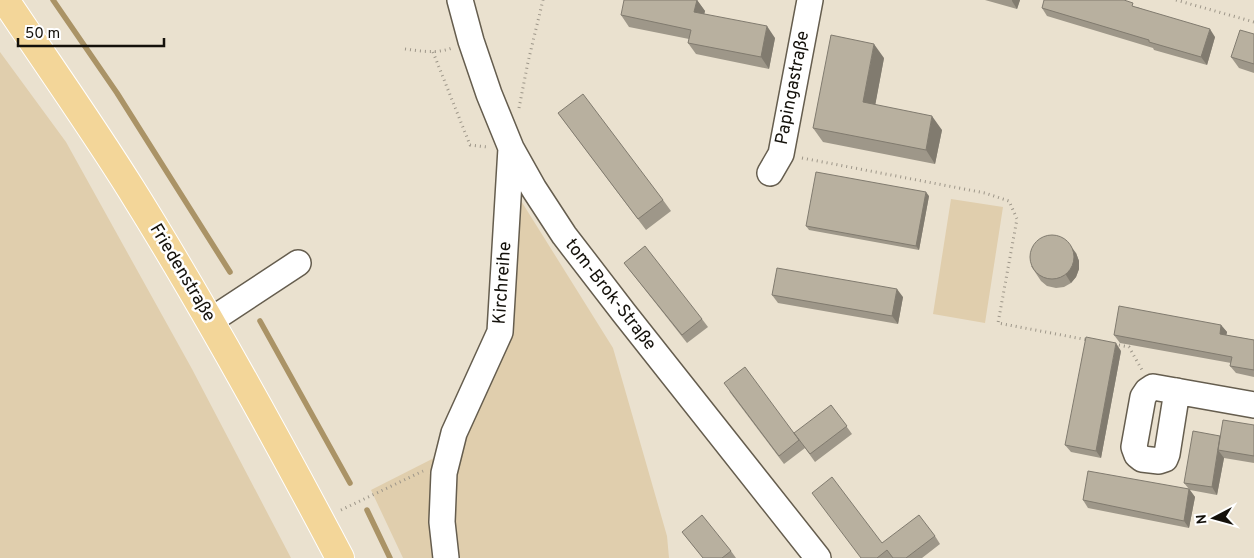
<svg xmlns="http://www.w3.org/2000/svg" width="1254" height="558" font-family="Overpass,sans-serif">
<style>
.green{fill:#e0cead}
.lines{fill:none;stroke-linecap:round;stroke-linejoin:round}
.stream{stroke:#aa9366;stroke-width:5.5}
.minor-casing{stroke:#655d4e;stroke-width:28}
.major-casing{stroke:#fff;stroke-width:30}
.path{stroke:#9d9689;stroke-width:3;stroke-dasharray:1 4;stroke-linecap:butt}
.minor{stroke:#fff;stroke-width:25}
.major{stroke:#f3d699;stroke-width:28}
.wall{fill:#9e9789}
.shaded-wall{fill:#817b6f}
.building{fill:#b8b09f;stroke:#817b6f}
.labels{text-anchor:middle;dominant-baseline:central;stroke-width:5;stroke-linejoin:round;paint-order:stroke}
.street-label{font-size:18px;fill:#14110b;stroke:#fff}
</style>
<rect width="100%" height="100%" fill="#eae1cf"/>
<!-- green -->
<path class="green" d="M 0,52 L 66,142 L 192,369 L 291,558 L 0,558 Z
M 518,196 L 613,348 L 667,536 L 669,558 L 403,558 L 371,490 L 436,457 L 503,332 Z
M 951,199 L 1003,207 L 985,323 L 933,314 Z"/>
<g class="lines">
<!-- stream -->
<path class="stream" d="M 53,0 L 117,93 L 230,272
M 260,321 L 350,483
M 367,510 L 390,558"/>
<defs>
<path id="minor" d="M 460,0 L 471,41 L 489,94 L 511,148 L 534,189 L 564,235 L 624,313 L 818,558
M 770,173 L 781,154 L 810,0
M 210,321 L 298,263
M 1177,391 L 1167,454 L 1165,459 L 1159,461 L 1142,459 L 1137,455 L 1134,447 L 1143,397 L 1147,391 L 1153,387 L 1254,405
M 446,558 L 442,522 L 444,473 L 454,433 L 500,332 L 511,148"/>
<path id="major" d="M 5,0 C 47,63 91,125 131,189 C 206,309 274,433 340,558"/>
</defs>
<!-- minor casing -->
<use href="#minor" class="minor-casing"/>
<!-- major casing -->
<use href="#major" class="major-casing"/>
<!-- path -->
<path class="path" d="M 1176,0 L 1254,22
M 405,49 C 421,51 436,54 452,48
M 433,52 L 470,145 L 487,147
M 519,108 L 528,62 L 543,0
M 802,158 L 985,193 L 1009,201 L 1017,219 L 998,323 L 1088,340
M 1114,344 L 1129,347 L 1142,370
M 341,510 L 423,471"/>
<!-- minor -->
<use href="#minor" class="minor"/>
<!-- major -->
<use href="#major" class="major"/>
</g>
<!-- wall -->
<path class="wall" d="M 697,0 L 705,11 L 704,14 L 775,38 L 769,69 L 696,54 L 688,43 L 689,39 L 629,27 L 621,15 Z
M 985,0 L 1020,0 L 1017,9 Z
M 1137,7 L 1215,37 L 1207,65 L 1154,50 L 1153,48 L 1047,16 L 1042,8 Z
M 1254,34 L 1254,73 L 1239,68 L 1231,57 Z
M 884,58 L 875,105 L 942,130 L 935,164 L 823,142 L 813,128 Z
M 558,113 L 663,200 L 671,211 L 646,230 Z
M 929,196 L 919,250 L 809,230 L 806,226 Z
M 1076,253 L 1079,261 L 1079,269 L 1076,277 L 1071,283 L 1064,287 L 1056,288 L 1047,286 L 1041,281 L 1031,266 Z
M 624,263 L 702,319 L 708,327 L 687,343 Z
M 772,295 L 903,297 L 898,324 L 778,303 Z
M 1221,325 L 1227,332 L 1226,335 L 1254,340 L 1254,377 L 1236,373 L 1230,366 L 1231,363 L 1120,343 L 1114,335 Z
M 1121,351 L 1101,458 L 1071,452 L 1065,445 Z
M 729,391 L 796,435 L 831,405 L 852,434 L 815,462 L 805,448 L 784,464 Z
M 1254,425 L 1254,463 L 1224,458 L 1217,495 L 1190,490 L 1195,497 L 1189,528 L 1088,508 L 1083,500 L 1189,489 L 1184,483 L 1221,436 Z
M 682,532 L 731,551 L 736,558 L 703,558 Z
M 935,536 L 940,544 L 922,558 L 860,558 L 882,543 Z"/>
<!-- shaded-wall -->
<path class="shaded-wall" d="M 697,0 L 705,11 L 702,23 L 694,12 Z
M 1012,0 L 1020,0 L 1017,9 L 1012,1 Z
M 767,26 L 775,38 L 769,69 L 761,57 Z
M 1210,29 L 1215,37 L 1207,65 L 1201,57 Z
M 874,44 L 884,58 L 873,117 L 863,102 Z
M 932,116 L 942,130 L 935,164 L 926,150 Z
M 926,192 L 929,196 L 919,250 L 916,246 Z
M 1070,245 L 1076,253 L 1079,261 L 1079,269 L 1076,277 L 1071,283 L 1066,275 Z
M 897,289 L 903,297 L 898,324 L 892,316 Z
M 1221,325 L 1227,332 L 1225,342 L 1220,334 Z
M 1116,343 L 1121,351 L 1101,458 L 1096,451 Z
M 1218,450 L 1224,458 L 1217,495 L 1212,487 Z
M 1189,489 L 1195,497 L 1189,528 L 1184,521 Z"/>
<!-- building -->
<path class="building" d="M 624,0 L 697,0 L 694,12 L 767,26 L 761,57 L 688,43 L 691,30 L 621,15 Z
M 1044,0 L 1124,0 L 1133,3 L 1132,6 L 1210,29 L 1201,57 L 1149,42 L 1149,40 L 1042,8 Z
M 1240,30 L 1254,34 L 1254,64 L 1231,57 Z
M 831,35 L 874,44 L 863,102 L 932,116 L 926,150 L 813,128 Z
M 583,94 L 663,200 L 638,219 L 558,113 Z
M 816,172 L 926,192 L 916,246 L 806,226 Z
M1030 257a22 22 0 1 1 44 0a22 22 0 1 1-44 0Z
M 645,246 L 702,319 L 682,335 L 624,263 Z
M 777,268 L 897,289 L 892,316 L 772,295 Z
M 1119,306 L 1221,325 L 1220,334 L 1254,340 L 1254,370 L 1230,366 L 1232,357 L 1114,335 Z
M 1086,337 L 1116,343 L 1096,451 L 1065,445 Z
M 745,367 L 799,440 L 779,456 L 724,383 Z
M 831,405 L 847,426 L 810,454 L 794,433 Z
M 1223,420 L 1254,425 L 1254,456 L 1218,450 Z
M 1193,431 L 1220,436 L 1212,487 L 1184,483 Z
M 1088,471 L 1189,489 L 1184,521 L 1083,500 Z
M 832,477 L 882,543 L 919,515 L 935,536 L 906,558 L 893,558 L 887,550 L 877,558 L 861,558 L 812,493 Z
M 702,515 L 731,551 L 722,558 L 703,558 L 682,532 Z"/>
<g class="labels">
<!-- street labels -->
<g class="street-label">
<text transform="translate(793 88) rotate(-79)">Papingastraße</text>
<text transform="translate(182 273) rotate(59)">Friedenstraße</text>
<text transform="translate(503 283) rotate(-86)">Kirchreihe</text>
<text transform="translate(610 295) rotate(52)">tom-Brok-Straße</text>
</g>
</g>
<!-- north arrow -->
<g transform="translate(1214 518) rotate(264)" stroke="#ffffff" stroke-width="4" paint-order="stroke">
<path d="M0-4L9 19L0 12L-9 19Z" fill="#14110b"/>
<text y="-8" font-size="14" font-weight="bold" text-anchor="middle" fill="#14110b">N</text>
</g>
<!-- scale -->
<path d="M18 38v8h146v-8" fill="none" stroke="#14110b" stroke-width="2.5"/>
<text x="25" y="38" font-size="15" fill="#14110b" stroke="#ffffff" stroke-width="4" paint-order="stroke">50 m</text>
</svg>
